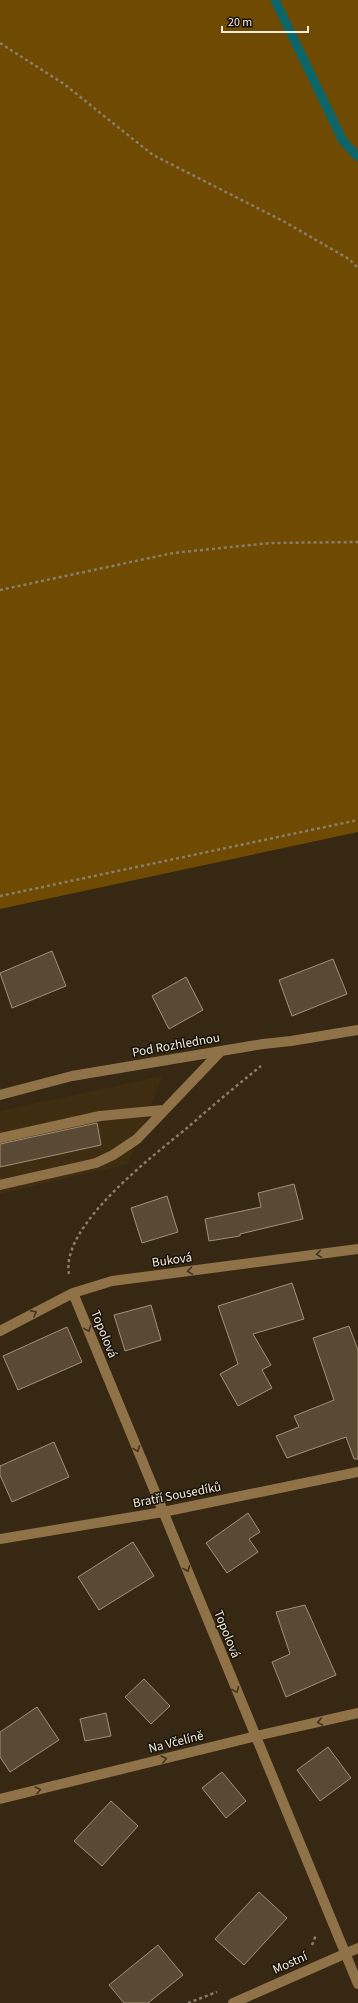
<svg xmlns="http://www.w3.org/2000/svg" width="358" height="2003" font-family="'Source Sans 3',sans-serif">
<style>
.built{fill:#3f2d11}
.green{fill:#6f4a03}
.lines{fill:none;stroke-linecap:round;stroke-linejoin:round}
.stream{stroke:#0c6669;stroke-width:9}
.building{fill:#5a4a35;stroke:#a29079}
.path{stroke:#897e6c;stroke-width:2.5;stroke-dasharray:3 3;stroke-linecap:butt}
.minor{stroke:#907248;stroke-width:10}
.oneway{stroke:#42341f}
.labels{text-anchor:middle;dominant-baseline:central;stroke-width:3;stroke-linejoin:round;paint-order:stroke}
.street-label{font-size:13px;fill:#f5ecdf;stroke:#181209}
</style>
<rect width="100%" height="100%" fill="#362813"/>
<!-- built -->
<path class="built" d="M 162,1076 L 128,1164 L 0,1194 L 0,1111 Z"/>
<!-- green -->
<path class="green" d="M 0,0 L 358,0 L 358,832 L 0,909 Z"/>
<g class="lines">
<!-- stream -->
<path class="stream" d="M 275,0 L 343,141 L 358,157"/>
</g>
<!-- building -->
<path class="building" d="M 52,951 L 66,986 L 12,1008 L 0,973 Z
M 333,959 L 347,994 L 292,1016 L 279,980 Z
M 186,977 L 203,1010 L 169,1029 L 152,996 Z
M 97,1123 L 101,1145 L 0,1167 L 0,1144 Z
M 294,1184 L 303,1219 L 240,1234 L 240,1236 L 209,1241 L 205,1219 L 261,1207 L 258,1193 Z
M 167,1196 L 178,1232 L 142,1243 L 131,1208 Z
M 292,1283 L 304,1319 L 253,1334 L 271,1365 L 262,1370 L 272,1388 L 238,1406 L 220,1374 L 238,1364 L 218,1306 Z
M 151,1305 L 161,1340 L 125,1351 L 114,1315 Z
M 349,1326 L 358,1350 L 358,1459 L 354,1459 L 346,1437 L 287,1458 L 276,1436 L 299,1427 L 294,1416 L 334,1400 L 313,1338 Z
M 67,1327 L 82,1362 L 18,1390 L 3,1356 Z
M 54,1442 L 69,1477 L 12,1502 L 0,1475 L 0,1466 Z
M 248,1513 L 260,1532 L 249,1539 L 258,1552 L 227,1573 L 206,1543 Z
M 133,1542 L 154,1576 L 99,1610 L 78,1577 Z
M 305,1605 L 336,1675 L 286,1697 L 272,1662 L 290,1654 L 276,1612 Z
M 144,1679 L 170,1706 L 151,1724 L 125,1697 Z
M 37,1707 L 59,1740 L 10,1772 L 0,1757 L 0,1732 Z
M 106,1713 L 111,1736 L 85,1741 L 80,1719 Z
M 328,1747 L 351,1778 L 320,1801 L 297,1770 Z
M 222,1772 L 246,1801 L 226,1818 L 202,1788 Z
M 111,1801 L 138,1826 L 102,1866 L 74,1841 Z
M 259,1892 L 287,1918 L 244,1965 L 215,1939 Z
M 158,1945 L 183,1975 L 148,2003 L 124,2003 L 109,1985 Z"/>
<g class="lines">
<!-- path -->
<path class="path" d="M 0,43 L 64,84 L 153,155 L 285,222 L 349,259 L 358,268
M 0,590 L 173,553 L 270,543 L 358,542
M 0,896 L 358,820
M 69,1274 C 60,1226 153,1156 187,1128 C 211,1107 236,1086 261,1066
M 312,1945 L 316,1935
M 188,2003 L 217,1992"/>
<!-- minor -->
<path class="minor" d="M 0,1095 L 72,1076 L 263,1044 L 291,1041 L 358,1030
M 0,1138 L 100,1116 L 163,1110
M 0,1185 L 96,1163 L 113,1155 L 137,1139 L 221,1051
M 73,1293 L 358,1984
M 0,1331 L 73,1293 L 112,1281 L 358,1249
M 0,1539 L 163,1512 L 358,1472
M 0,1799 L 256,1736 L 358,1713
M 233,2003 L 358,1948"/>
</g>
<!-- one-way arrows -->
<defs><path id="oneway-chevron" d="M-2-3.5L2.5 0L-2 3.5" fill="none" stroke-width="1.6" stroke-linecap="round" stroke-linejoin="round"/></defs>
<g class="oneway">
<use href="#oneway-chevron" transform="translate(319 1254) rotate(172)"/>
<use href="#oneway-chevron" transform="translate(190 1271) rotate(172)"/>
<use href="#oneway-chevron" transform="translate(34 1313) rotate(-28)"/>
<use href="#oneway-chevron" transform="translate(88 1329) rotate(68)"/>
<use href="#oneway-chevron" transform="translate(137 1449) rotate(68)"/>
<use href="#oneway-chevron" transform="translate(187 1569) rotate(68)"/>
<use href="#oneway-chevron" transform="translate(236 1690) rotate(68)"/>
<use href="#oneway-chevron" transform="translate(320 1722) rotate(168)"/>
<use href="#oneway-chevron" transform="translate(164 1759) rotate(-14)"/>
<use href="#oneway-chevron" transform="translate(38 1790) rotate(-14)"/>
</g>
<g class="labels">
<!-- street labels -->
<g class="street-label">
<text transform="translate(176 1045) rotate(-10)">Pod Rozhlednou</text>
<text transform="translate(172 1260) rotate(-8)">Buková</text>
<text transform="translate(104 1334) rotate(68)">Topolová</text>
<text transform="translate(177 1495) rotate(-11)">Bratří Sousedíků</text>
<text transform="translate(227 1634) rotate(68)">Topolová</text>
<text transform="translate(176 1742) rotate(-14)">Na Včelíně</text>
<text transform="translate(290 1963) rotate(-24)">Mostní</text>
</g>
</g>
<!-- scale -->
<path d="M222 26v6h86v-6" fill="none" stroke="#f5ecdf" stroke-width="2"/>
<text x="228" y="26" font-size="12" fill="#f5ecdf" stroke="#181209" stroke-width="3" paint-order="stroke">20 m</text>
</svg>
